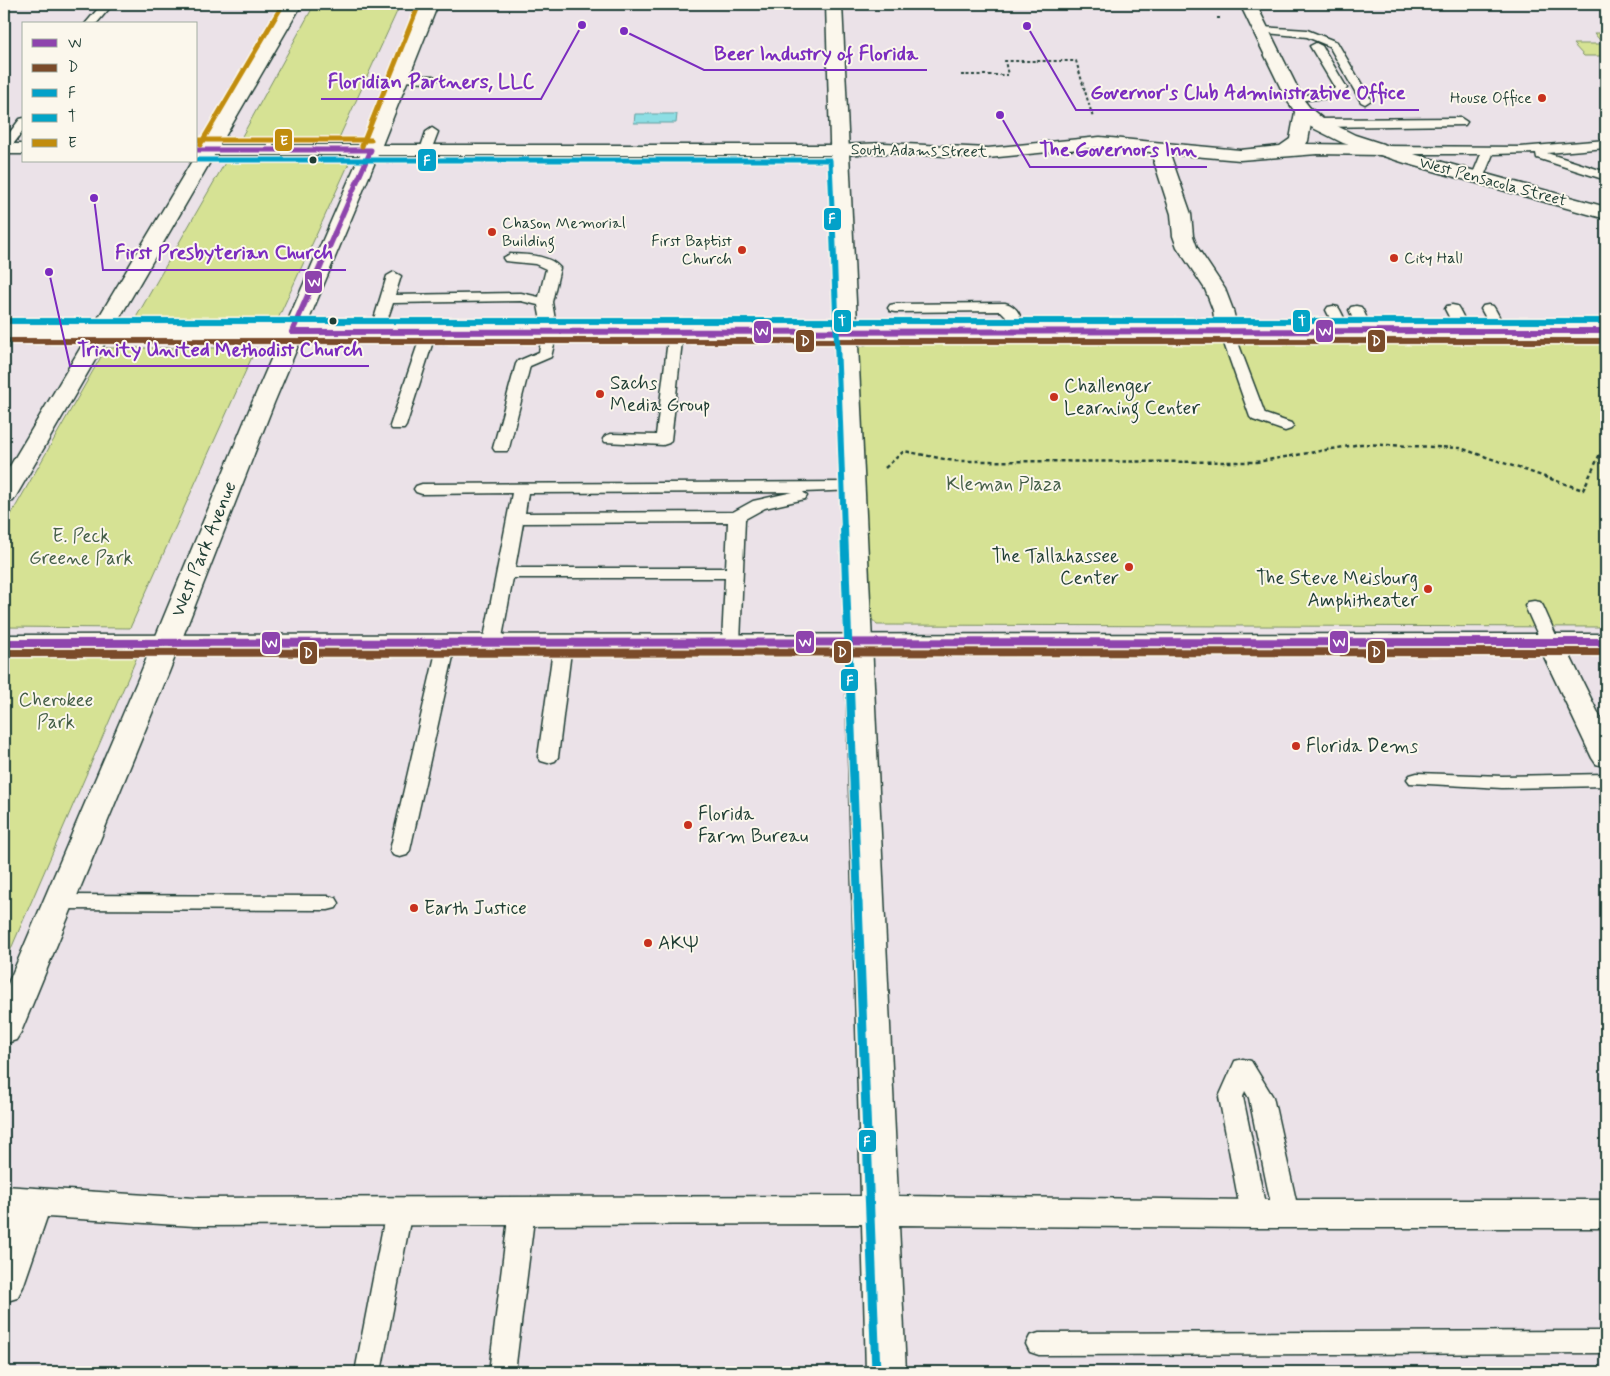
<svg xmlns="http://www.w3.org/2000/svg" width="1610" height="1376" font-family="Mynerve,sans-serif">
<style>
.green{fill:#d6e294;stroke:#7a9064}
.water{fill:#8ddee4;stroke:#619e9e}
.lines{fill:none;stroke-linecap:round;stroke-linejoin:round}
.service-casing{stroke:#1f3d34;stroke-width:3}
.minor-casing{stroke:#1f3d34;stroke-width:3}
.tertiary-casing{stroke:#1f3d34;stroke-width:3}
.secondary-casing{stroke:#1f3d34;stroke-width:3}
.path-far1{stroke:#1f3d34;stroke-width:2;stroke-dasharray:3 2.5;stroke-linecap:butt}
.path{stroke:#1f3d34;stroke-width:2.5;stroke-dasharray:4 3;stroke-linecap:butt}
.service{fill:#fbf7ec;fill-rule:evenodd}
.minor{fill:#fbf7ec;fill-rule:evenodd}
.tertiary{fill:#fbf7ec;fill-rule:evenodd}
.secondary{fill:#fbf7ec;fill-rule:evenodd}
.bus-1-far2-casing{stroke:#fbf7ec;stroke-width:8}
.bus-1-far1-casing{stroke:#fbf7ec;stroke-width:9}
.bus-1-casing{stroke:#fbf7ec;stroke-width:11}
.bus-2-far1-casing{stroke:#fbf7ec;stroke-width:9}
.bus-2-casing{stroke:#fbf7ec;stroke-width:11}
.bus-3-far3-casing{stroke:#fbf7ec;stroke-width:8}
.bus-3-far2-casing{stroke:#fbf7ec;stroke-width:9}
.bus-3-far1-casing{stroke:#fbf7ec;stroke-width:11}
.bus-3-casing{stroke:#fbf7ec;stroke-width:13}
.bus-4-casing{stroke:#fbf7ec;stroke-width:9}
.bus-5-casing{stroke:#fbf7ec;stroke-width:8}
.bus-1-far2{stroke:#8e44ad;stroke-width:5}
.bus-1-far1{stroke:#8e44ad;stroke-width:6}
.bus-1{stroke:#8e44ad;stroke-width:8}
.bus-2-far1{stroke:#7a4b2a;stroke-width:6}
.bus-2{stroke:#7a4b2a;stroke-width:8}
.bus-3-far3{stroke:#03a1c9;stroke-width:5}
.bus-3-far2{stroke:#03a1c9;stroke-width:6}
.bus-3-far1{stroke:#03a1c9;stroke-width:8}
.bus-3{stroke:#03a1c9;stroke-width:9}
.bus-4{stroke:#02a4c6;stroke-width:6}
.bus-5{stroke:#c18c0d;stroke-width:5}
.poi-dot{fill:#c8321e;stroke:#fbf7ec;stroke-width:2}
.bus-dot{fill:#1f3d34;stroke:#fbf7ec;stroke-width:2}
.labels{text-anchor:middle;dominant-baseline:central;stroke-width:4;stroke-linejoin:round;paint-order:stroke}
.far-poi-label{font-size:16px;fill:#1f3d34;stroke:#fbf7ec;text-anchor:end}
.far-street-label{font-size:16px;fill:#1f3d34;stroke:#fbf7ec}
.poi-label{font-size:19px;fill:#1f3d34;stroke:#fbf7ec;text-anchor:start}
.park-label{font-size:19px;fill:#445e47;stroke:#fbf7ec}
.street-label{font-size:19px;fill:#1f3d34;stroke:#fbf7ec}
.leader{fill:none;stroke:#7b2cbf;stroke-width:2}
.callout-dot{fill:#7b2cbf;stroke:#fbf7ec;stroke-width:2}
.callout-label{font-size:20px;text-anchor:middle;font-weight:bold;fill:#7b2cbf;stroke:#fbf7ec;stroke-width:4;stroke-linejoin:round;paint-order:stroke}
.line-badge{stroke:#fbf7ec;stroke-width:2}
.badge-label{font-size:14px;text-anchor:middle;font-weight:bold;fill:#fff}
</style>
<rect width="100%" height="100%" fill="#ebe2e8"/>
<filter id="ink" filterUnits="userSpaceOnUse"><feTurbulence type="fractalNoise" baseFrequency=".02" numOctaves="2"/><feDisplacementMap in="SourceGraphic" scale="10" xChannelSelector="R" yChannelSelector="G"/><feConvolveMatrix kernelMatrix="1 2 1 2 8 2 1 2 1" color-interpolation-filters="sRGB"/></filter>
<g filter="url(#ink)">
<!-- green -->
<path class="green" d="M 314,5 L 400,5 L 339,138 L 241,138 Z
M 1594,33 L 1606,33 L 1606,56 L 1584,56 L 1573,44 L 1603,44 Z
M 226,161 L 350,161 L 277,321 L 134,321 Z
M 874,342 L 1606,343 L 1606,627 L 877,625 L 865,611 L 858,348 Z
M 106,348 L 256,348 L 130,628 L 4,627 L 4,527 Z
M 4,657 L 137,657 L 4,965 Z"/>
<!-- water -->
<path class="water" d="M 635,114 L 677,114 L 676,123 L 634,123 Z"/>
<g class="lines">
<defs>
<path id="service" d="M 102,4 L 113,4 L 96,24 L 85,24 Z
M 1261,27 L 1307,30 L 1337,42 L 1371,100 L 1365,104 L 1361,102 L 1329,46 L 1307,37 L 1257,32 L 1256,30 Z
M 1316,43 L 1322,46 L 1347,88 L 1343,94 L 1332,98 L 1291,101 L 1289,99 L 1291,97 L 1330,92 L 1335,88 L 1310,46 Z
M 400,76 L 433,76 L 439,79 L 433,82 L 396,81 L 394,79 L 396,77 Z
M 24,118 L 24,130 L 8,151 L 4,152 L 4,140 L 20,119 Z
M 1461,118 L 1467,122 L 1465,125 L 1317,127 L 1311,123 L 1317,119 Z
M 432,128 L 438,132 L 430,153 L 422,153 L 420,150 L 426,132 Z
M 1606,140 L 1606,148 L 1547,153 L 1606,172 L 1606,180 L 1537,158 L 1536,153 L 1493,154 L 1484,176 L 1478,180 L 1472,176 L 1481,154 L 1380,154 L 1374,150 L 1380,146 L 1521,147 Z
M 510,254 C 526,255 549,254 560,268 L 552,302 L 557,332 L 551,357 L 530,366 L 509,448 L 507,451 L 495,451 L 493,448 L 516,364 L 518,361 L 539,352 L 543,332 L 538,305 L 521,301 L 393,303 L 382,335 L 372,335 L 370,332 L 387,276 L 394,272 L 401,276 L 395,295 L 521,293 L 539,297 L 546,269 L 535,264 L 505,261 L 503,258 Z
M 1005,303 C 1019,306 1022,319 1024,332 L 1022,335 L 1012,335 L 1007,317 L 1001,311 L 895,312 L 890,311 L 888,308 L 890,305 L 895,304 Z
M 1452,305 L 1457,306 L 1459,309 L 1471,332 L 1469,335 L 1459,335 L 1457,332 L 1445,309 L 1447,306 Z
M 1488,305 L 1493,306 L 1495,309 L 1507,331 L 1505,334 L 1495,334 L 1493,331 L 1481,309 L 1483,306 Z
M 1333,306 L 1338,307 L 1340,310 L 1351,332 L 1349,335 L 1339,335 L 1337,332 L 1326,310 L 1328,307 Z
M 1356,306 L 1361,307 L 1363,310 L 1373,332 L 1371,335 L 1361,335 L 1359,332 L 1349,310 L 1351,307 Z
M 429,328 L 434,329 L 436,332 L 406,426 L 404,429 L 392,429 L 390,426 L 422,332 L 424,329 Z
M 676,328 L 681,329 L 683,332 L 671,440 L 669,443 L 663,445 L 605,442 L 603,439 L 605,436 L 611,434 L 656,435 L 669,332 L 671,329 Z
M 1227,328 L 1232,329 L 1234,332 L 1265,414 L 1291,423 L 1293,426 L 1291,429 L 1285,431 L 1253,420 L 1250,417 L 1220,332 L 1222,329 Z
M 852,482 L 858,484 L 860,487 L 858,490 L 803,492 L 807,496 L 805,499 L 765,508 L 745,519 L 740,643 L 737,647 L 731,648 L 725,647 L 722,643 L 725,578 L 513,578 L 501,643 L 498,647 L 492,648 L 486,647 L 483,643 L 512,493 L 422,494 L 416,492 L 414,489 L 416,486 L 422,484 ZM 793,492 L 753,501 L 733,512 L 525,513 L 528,493 ZM 728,522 L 726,568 L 515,568 L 523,523 Z
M 1534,601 L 1540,602 L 1543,606 L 1559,642 L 1556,646 L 1550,647 L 1544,646 L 1541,642 L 1525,606 L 1528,602 Z
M 447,638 L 453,639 L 456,643 L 410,850 L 407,855 L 400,857 L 393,855 L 390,850 L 438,643 L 441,639 Z
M 563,638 L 569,639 L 572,643 L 558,757 L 555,761 L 548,763 L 541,761 L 538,757 L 554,643 L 557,639 Z
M 1417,773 L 1502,776 L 1606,774 L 1606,786 L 1502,788 L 1410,783 L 1407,779 L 1410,775 Z
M 58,895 L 328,896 L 336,898 L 339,903 L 336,908 L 328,910 L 58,909 L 50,907 L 47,902 L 50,897 Z
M 1243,1059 L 1251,1061 L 1273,1097 L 1299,1214 L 1295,1221 L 1286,1224 L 1277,1221 L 1273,1214 L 1249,1098 L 1245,1091 L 1243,1097 L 1267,1214 L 1263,1221 L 1254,1224 L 1245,1221 L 1241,1214 L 1219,1097 L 1235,1061 Z
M 399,1201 L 408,1204 L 412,1211 L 381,1372 L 355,1372 L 386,1211 L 390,1204 Z
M 522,1201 L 531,1204 L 535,1211 L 515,1372 L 489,1372 L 509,1211 L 513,1204 Z
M 1606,1331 L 1606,1353 L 1039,1355 L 1030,1352 L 1026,1344 L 1030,1336 L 1039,1333 Z"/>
<path id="minor" d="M 1304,107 L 1310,108 L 1313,112 L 1308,141 L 1306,144 L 1380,145 L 1386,146 L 1389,150 L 1386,154 L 1380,155 L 1317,154 L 1240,160 L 1170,154 L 1191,214 L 1193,236 L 1197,247 L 1225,289 L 1233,310 L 1238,332 L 1235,337 L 1227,338 L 1219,337 L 1216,332 L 1213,310 L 1205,289 L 1177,247 L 1173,236 L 1171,214 L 1151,152 L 1100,147 L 988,158 L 884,153 L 840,155 L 196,155 L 196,145 L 840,145 L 884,143 L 988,148 L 1100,137 L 1240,150 L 1280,146 L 1290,139 L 1295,112 L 1298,108 Z
M 4,144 L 24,144 L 24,154 L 4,154 Z
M 1550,634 L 1559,636 L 1563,642 L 1606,729 L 1606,767 L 1596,764 L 1592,758 L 1537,642 L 1541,636 Z"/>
<path id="tertiary" d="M 286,4 L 302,4 L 16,496 L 13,501 L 4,503 L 4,476 L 192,161 L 196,161 L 196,154 Z
M 422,4 L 438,4 L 380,150 L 274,403 L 169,672 L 21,1032 L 16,1040 L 4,1044 L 4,993 L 141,672 L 252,403 L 362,150 Z
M 826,4 L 842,4 L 898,1196 L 1254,1200 L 1606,1200 L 1606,1228 L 1254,1228 L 899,1225 L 906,1372 L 866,1372 L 862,1224 L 194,1226 L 47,1217 L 23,1287 L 17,1298 L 4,1302 L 4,1235 L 11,1215 L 4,1214 L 4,1186 L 194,1198 L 861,1196 Z"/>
<path id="secondary" d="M 1240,4 L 1256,4 L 1303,99 L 1310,108 L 1323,119 L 1355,135 L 1417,155 L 1606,207 L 1606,219 L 1405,163 L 1343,143 L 1311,127 L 1298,116 L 1286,99 Z
M 4,325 L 1606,325 L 1606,337 L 4,337 Z
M 1606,634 L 1606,650 L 4,651 L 4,635 Z"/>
</defs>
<!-- service casing -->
<use href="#service" class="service-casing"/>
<!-- minor casing -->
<use href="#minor" class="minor-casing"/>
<!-- tertiary casing -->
<use href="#tertiary" class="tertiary-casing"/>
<!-- secondary casing -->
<use href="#secondary" class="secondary-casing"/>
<!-- path-far1 -->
<path class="path-far1" d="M 1217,18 L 1221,18
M 961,75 L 1008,75 L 1005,61 L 1076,61 L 1093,118"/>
<!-- path -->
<path class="path" d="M 885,468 L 904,451 L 954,461 L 1256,462 L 1361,444 L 1460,448 L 1583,490 L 1606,441"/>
<!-- service -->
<use href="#service" class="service"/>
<!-- minor -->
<use href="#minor" class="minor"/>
<!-- tertiary -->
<use href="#tertiary" class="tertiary"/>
<!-- secondary -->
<use href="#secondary" class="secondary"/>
<defs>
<path id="bus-1-far2" d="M 196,150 L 371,150 L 334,234"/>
<path id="bus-1-far1" d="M 335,233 L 292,332 L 1606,331"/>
<path id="bus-1" d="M 4,643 L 1606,642"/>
<path id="bus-2-far1" d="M 4,341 L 1606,341"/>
<path id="bus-2" d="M 4,653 L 1606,652"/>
<path id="bus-3-far3" d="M 196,160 L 830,160 L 833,234"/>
<path id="bus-3-far2" d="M 833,233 L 844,530"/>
<path id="bus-3-far1" d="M 844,528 L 858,904"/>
<path id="bus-3" d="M 858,902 L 876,1372"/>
<path id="bus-4" d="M 4,321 L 1606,321"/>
<path id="bus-5" d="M 196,140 L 371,140
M 200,145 L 283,4
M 362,146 L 419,4"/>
</defs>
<!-- bus-1-far2 casing -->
<use href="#bus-1-far2" class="bus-1-far2-casing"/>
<!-- bus-1-far1 casing -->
<use href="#bus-1-far1" class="bus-1-far1-casing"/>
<!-- bus-1 casing -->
<use href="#bus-1" class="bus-1-casing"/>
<!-- bus-2-far1 casing -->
<use href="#bus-2-far1" class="bus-2-far1-casing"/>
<!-- bus-2 casing -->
<use href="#bus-2" class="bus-2-casing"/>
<!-- bus-3-far3 casing -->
<use href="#bus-3-far3" class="bus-3-far3-casing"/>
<!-- bus-3-far2 casing -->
<use href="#bus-3-far2" class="bus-3-far2-casing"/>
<!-- bus-3-far1 casing -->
<use href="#bus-3-far1" class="bus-3-far1-casing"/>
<!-- bus-3 casing -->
<use href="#bus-3" class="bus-3-casing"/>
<!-- bus-4 casing -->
<use href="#bus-4" class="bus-4-casing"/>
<!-- bus-5 casing -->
<use href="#bus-5" class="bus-5-casing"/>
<!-- bus-1-far2 -->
<use href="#bus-1-far2" class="bus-1-far2"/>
<!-- bus-1-far1 -->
<use href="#bus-1-far1" class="bus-1-far1"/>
<!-- bus-1 -->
<use href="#bus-1" class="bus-1"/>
<!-- bus-2-far1 -->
<use href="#bus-2-far1" class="bus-2-far1"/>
<!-- bus-2 -->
<use href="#bus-2" class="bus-2"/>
<!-- bus-3-far3 -->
<use href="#bus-3-far3" class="bus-3-far3"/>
<!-- bus-3-far2 -->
<use href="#bus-3-far2" class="bus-3-far2"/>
<!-- bus-3-far1 -->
<use href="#bus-3-far1" class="bus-3-far1"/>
<!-- bus-3 -->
<use href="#bus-3" class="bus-3"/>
<!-- bus-4 -->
<use href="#bus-4" class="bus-4"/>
<!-- bus-5 -->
<use href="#bus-5" class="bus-5"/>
</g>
</g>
<!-- markers -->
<g class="poi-dot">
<circle cx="1542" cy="98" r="5"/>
<circle cx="492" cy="232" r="5"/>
<circle cx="742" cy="250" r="5"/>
<circle cx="1394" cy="258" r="5"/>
<circle cx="600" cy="394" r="5"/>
<circle cx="1054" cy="397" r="5"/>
<circle cx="1129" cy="567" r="5"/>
<circle cx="1428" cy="589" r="5"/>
<circle cx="1296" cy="746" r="5"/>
<circle cx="688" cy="825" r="5"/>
<circle cx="414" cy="908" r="5"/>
<circle cx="648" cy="943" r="5"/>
</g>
<g class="bus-dot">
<circle cx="313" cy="160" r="4.5"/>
<circle cx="333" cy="321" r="4.5"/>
</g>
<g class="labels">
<!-- far-poi labels -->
<g class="far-poi-label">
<text x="1532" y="98">House Office</text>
<text x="502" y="223" text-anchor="start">Chason Memorial<tspan x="502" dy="18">Building</tspan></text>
<text x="732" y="241">First Baptist<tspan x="732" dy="18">Church</tspan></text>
<text x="1404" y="258" text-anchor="start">City Hall</text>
</g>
<!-- far-street labels -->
<g class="far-street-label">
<text transform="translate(919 151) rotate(1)">South Adams Street</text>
<text transform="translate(1493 182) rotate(15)">West Pensacola Street</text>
</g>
<!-- poi labels -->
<g class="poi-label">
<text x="610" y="383">Sachs<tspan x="610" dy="22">Media Group</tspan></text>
<text x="1064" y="386">Challenger<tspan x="1064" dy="22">Learning Center</tspan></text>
<text x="1119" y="556" text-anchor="end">The Tallahassee<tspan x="1119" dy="22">Center</tspan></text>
<text x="1418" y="578" text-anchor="end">The Steve Meisburg<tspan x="1418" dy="22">Amphitheater</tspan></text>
<text x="1306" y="746">Florida Dems</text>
<text x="698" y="814">Florida<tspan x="698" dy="22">Farm Bureau</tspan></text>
<text x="424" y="908">Earth Justice</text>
<text x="658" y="943">AKΨ</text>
</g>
<!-- park labels -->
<g class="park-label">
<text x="1004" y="484">Kleman Plaza</text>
<text x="81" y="536">E. Peck<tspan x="81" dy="22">Greene Park</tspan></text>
<text x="56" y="700">Cherokee<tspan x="56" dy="22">Park</tspan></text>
</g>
<!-- street labels -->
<g class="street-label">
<text transform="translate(204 549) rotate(-68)">West Park Avenue</text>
</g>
</g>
<!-- callouts -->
<path class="leader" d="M624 31L704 70H927M582 25L541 99H321M1027 26L1076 110H1419M1000 115L1030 167H1207M94 198L103 270H346M49 272L70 366H369"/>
<g class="callout-dot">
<circle cx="624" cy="31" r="5"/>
<circle cx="582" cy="25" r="5"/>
<circle cx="1027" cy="26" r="5"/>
<circle cx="1000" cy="115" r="5"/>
<circle cx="94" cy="198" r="5"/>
<circle cx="49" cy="272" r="5"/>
</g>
<g class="callout-label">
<text x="816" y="60">Beer Industry of Florida</text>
<text x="431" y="88">Floridian Partners, LLC</text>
<text x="1248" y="99">Governor's Club Administrative Office</text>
<text x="1118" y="156">The Governors Inn</text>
<text x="224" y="259">First Presbyterian Church</text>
<text x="220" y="356">Trinity United Methodist Church</text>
</g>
<g class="line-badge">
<rect x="274" y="128" width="19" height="24" rx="5" fill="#c18c0d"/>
<rect x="417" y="148" width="20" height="24" rx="5" fill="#03a1c9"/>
<rect x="823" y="207" width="19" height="24" rx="5" fill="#03a1c9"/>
<rect x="304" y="270" width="19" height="24" rx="5" fill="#8e44ad"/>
<rect x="833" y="309" width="19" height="24" rx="5" fill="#02a4c6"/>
<rect x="1292" y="309" width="19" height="24" rx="5" fill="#02a4c6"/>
<rect x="1315" y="319" width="19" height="24" rx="5" fill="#8e44ad"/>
<rect x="753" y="320" width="19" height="24" rx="5" fill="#8e44ad"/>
<rect x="795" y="329" width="20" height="24" rx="5" fill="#7a4b2a"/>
<rect x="1367" y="329" width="19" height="24" rx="5" fill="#7a4b2a"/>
<rect x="1329" y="630" width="20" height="24" rx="5" fill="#8e44ad"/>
<rect x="795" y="630" width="20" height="24" rx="5" fill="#8e44ad"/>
<rect x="261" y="631" width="20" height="24" rx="5" fill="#8e44ad"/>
<rect x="1367" y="640" width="19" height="24" rx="5" fill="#7a4b2a"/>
<rect x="833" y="640" width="19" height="24" rx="5" fill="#7a4b2a"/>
<rect x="299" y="641" width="19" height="24" rx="5" fill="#7a4b2a"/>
<rect x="840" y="668" width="19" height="24" rx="5" fill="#03a1c9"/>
<rect x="858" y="1129" width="19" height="24" rx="5" fill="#03a1c9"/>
</g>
<g class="badge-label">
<text x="284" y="145">E</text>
<text x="427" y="165">F</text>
<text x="832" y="223">F</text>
<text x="314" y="287">W</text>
<text x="842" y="326">T</text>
<text x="1302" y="326">T</text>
<text x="1325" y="336">W</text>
<text x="762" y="336">W</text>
<text x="805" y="346">D</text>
<text x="1376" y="346">D</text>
<text x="1339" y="647">W</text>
<text x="805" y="647">W</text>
<text x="271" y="648">W</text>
<text x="1376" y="657">D</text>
<text x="842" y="657">D</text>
<text x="308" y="658">D</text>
<text x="850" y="685">F</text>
<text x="867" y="1146">F</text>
</g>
<!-- margin -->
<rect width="1610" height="1376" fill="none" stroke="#fbf7ec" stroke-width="20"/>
<rect x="10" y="10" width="1590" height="1356" fill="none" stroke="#1f3d34" stroke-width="2" filter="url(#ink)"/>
<!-- legend -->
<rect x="22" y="22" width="175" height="140" fill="#fbf7ec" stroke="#a3ada2"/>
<rect x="32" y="39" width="25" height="8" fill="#8e44ad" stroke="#a3ada2"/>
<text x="68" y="48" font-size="15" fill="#1f3d34">W</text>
<rect x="32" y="64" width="25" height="8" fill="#7a4b2a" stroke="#a3ada2"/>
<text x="68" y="72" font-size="15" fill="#1f3d34">D</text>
<rect x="32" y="89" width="25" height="8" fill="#03a1c9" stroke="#a3ada2"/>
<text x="68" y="98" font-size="15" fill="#1f3d34">F</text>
<rect x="32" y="114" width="25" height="8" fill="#02a4c6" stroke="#a3ada2"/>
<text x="68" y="122" font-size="15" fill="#1f3d34">T</text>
<rect x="32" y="139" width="25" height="8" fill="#c18c0d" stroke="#a3ada2"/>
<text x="68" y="148" font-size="15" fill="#1f3d34">E</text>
</svg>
